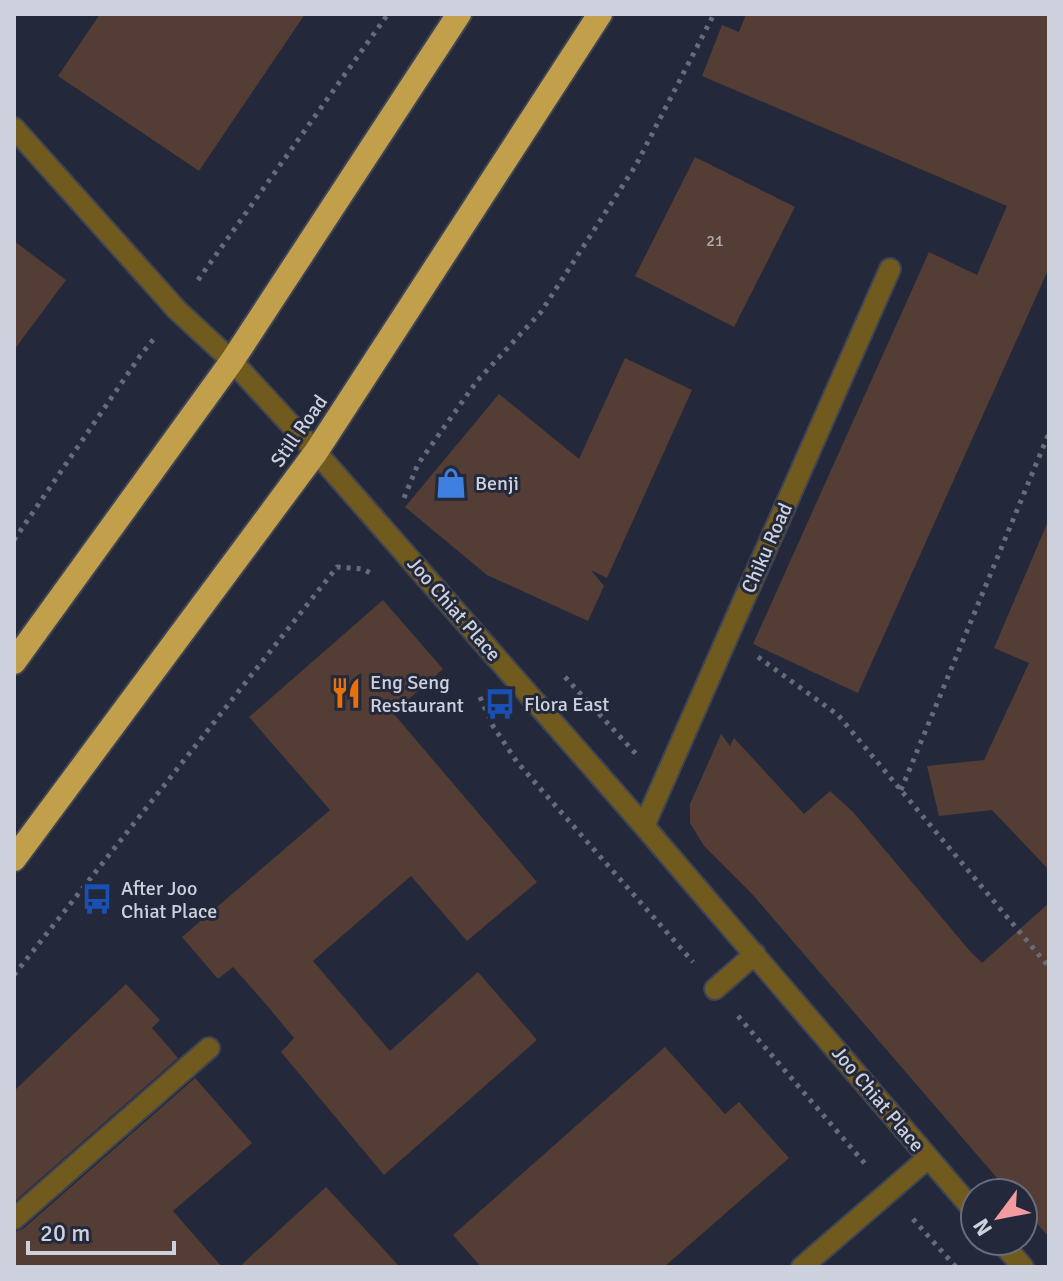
<svg xmlns="http://www.w3.org/2000/svg" width="1063" height="1281" font-family="Signika,sans-serif">
<style>
.building{fill:#543d34}
.lines{fill:none;stroke-linecap:round;stroke-linejoin:round}
.minor-casing{stroke:#3e4355;stroke-width:24}
.highway-casing{stroke:#3e4355;stroke-width:28}
.path{stroke:#676c7c;stroke-width:5;stroke-dasharray:4 6;stroke-linecap:butt}
.minor{stroke:#705a1d;stroke-width:20}
.highway{stroke:#c19f4b;stroke-width:24}
.labels{text-anchor:middle;dominant-baseline:central;stroke-width:6;stroke-linejoin:round;paint-order:stroke}
.number-label{font-size:16px;fill:#afacb3}
.street-label{font-size:20px;fill:#cdd1dd;stroke:#23283b}
.poi-label{font-size:20px;fill:#cdd1dd;stroke:#23283b;text-anchor:start}
</style>
<rect width="100%" height="100%" fill="#23283b"/>
<!-- building -->
<path class="building" d="M 100,14 L 305,14 L 199,171 L 58,76 Z
M 746,14 L 1049,14 L 1049,268 L 858,693 L 753,644 L 929,252 L 977,275 L 1007,206 L 702,76 L 722,25 L 739,32 Z
M 695,157 L 795,207 L 734,327 L 635,276 Z
M 14,241 L 66,280 L 14,350 Z
M 625,358 L 692,390 L 607,578 L 591,570 L 604,586 L 588,621 L 487,575 L 405,507 L 499,394 L 579,459 Z
M 1049,519 L 1049,870 L 992,810 L 939,816 L 927,766 L 984,760 L 1029,663 L 994,648 Z
M 383,600 L 443,669 L 393,713 L 537,882 L 467,941 L 411,876 L 313,961 L 390,1051 L 478,972 L 537,1040 L 384,1175 L 281,1052 L 294,1038 L 264,1002 L 233,967 L 218,979 L 182,937 L 330,810 L 249,717 Z
M 721,734 L 730,746 L 734,738 L 804,814 L 830,791 L 853,812 L 969,950 L 982,963 L 1049,903 L 1049,1237 L 1023,1208 L 1023,1193 L 1010,1193 L 753,895 L 704,846 L 690,823 L 690,804 Z
M 126,984 L 160,1020 L 152,1028 L 178,1058 L 14,1202 L 14,1091 Z
M 665,1047 L 725,1114 L 739,1102 L 789,1158 L 664,1267 L 481,1267 L 453,1235 Z
M 195,1078 L 252,1143 L 173,1211 L 222,1267 L 14,1267 L 14,1232 L 23,1229 Z
M 326,1187 L 400,1267 L 239,1267 Z"/>
<g class="lines">
<defs>
<path id="minor" d="M 14,128 L 177,310 L 232,361 L 316,452 L 644,826 L 975,1212
M 644,826 L 890,269
M 715,989 L 755,954
M 14,1219 L 209,1048
M 1000,1241 L 1023,1267
M 802,1267 L 928,1158"/>
<path id="highway" d="M 14,662 L 232,361 L 459,14
M 14,859 L 316,452 L 600,14"/>
</defs>
<!-- minor casing -->
<use href="#minor" class="minor-casing"/>
<!-- highway casing -->
<use href="#highway" class="highway-casing"/>
<!-- path -->
<path class="path" d="M 198,280 L 388,14
M 404,498 L 418,464 L 477,381 L 541,312 L 636,165 L 714,14
M 14,540 L 140,356 L 156,336
M 758,657 L 838,715 L 1049,967
M 565,677 L 637,755
M 480,697 L 493,726 L 517,762 L 693,962
M 901,790 L 1049,433
M 14,975 L 337,567 L 363,569 L 374,575
M 738,1016 L 867,1166
M 913,1219 L 956,1267"/>
<!-- minor -->
<use href="#minor" class="minor"/>
<!-- highway -->
<use href="#highway" class="highway"/>
</g>
<!-- icons -->
<defs>
<symbol id="shop-bare" viewBox="-9 -9 18 18"><path d="M-5-2.5h2.3a2.7 3.5 0 0 1 5.4 0H5L5.5 6h-11ZM-1.5-2.5h3a1.5 2.3 0 0 0-3 0Z" fill="#3f7fe0" stroke="#23283b" stroke-width="2.5" paint-order="stroke"/></symbol>
<symbol id="restaurant-bare" viewBox="-9 -9 18 18"><path d="M-5-6h1v4h1v-4h1v4h1v-4h1v5L-1.5 .5V6h-2V.5L-5-1ZM5-6V6H3V1.5H1.5Q1.5-4 5-6Z" fill="#e8710a" stroke="#23283b" stroke-width="2.5" paint-order="stroke"/></symbol>
<symbol id="bus-bare" viewBox="-9 -9 18 18"><path d="M-5-6H5V4H4V6H2V4H-2V6H-4V4H-5ZM-3.5-4V0h7V-4ZM-3.5 1.2v1.5H-2V1.2ZM2 1.2v1.5H3.5V1.2Z" fill="#1a4fb4" stroke="#23283b" stroke-width="2.5" paint-order="stroke"/></symbol>
</defs>
<g fill-rule="evenodd">
<use href="#shop-bare" x="429" y="461" width="44" height="44"/>
<use href="#restaurant-bare" x="324" y="671" width="44" height="44"/>
<use href="#bus-bare" x="478" y="682" width="44" height="44"/>
<use href="#bus-bare" x="75" y="877" width="44" height="44"/>
</g>
<g class="labels">
<!-- number labels -->
<g class="number-label">
<text x="715" y="241">21</text>
</g>
<!-- street labels -->
<g class="street-label">
<text transform="translate(299 431) rotate(-55)">Still Road</text>
<text transform="translate(767 548) rotate(-66)">Chiku Road</text>
<text transform="translate(454 609) rotate(49)">Joo Chiat Place</text>
<text transform="translate(878 1099) rotate(50)">Joo Chiat Place</text>
</g>
<!-- poi labels -->
<g class="poi-label">
<text x="475" y="483">Benji</text>
<text x="370" y="682">Eng Seng<tspan x="370" dy="23">Restaurant</tspan></text>
<text x="524" y="704">Flora East</text>
<text x="121" y="888">After Joo<tspan x="121" dy="23">Chiat Place</tspan></text>
</g>
</g>
<!-- border -->
<rect width="1063" height="1281" fill="none" stroke="#cdd1dd" stroke-width="32"/>
<!-- north arrow -->
<g transform="translate(999 1217) rotate(238)"><circle r="38" fill="#23283b" stroke="#676c7c" stroke-width="2"/>
<path d="M0-6L14 30L0 20L-14 30Z" fill="#f49aa1"/>
<text y="-12" font-size="22" font-weight="bold" text-anchor="middle" fill="#cdd1dd">N</text>
</g>
<!-- scale -->
<path d="M28 1241v12h146v-12" fill="none" stroke="#cdd1dd" stroke-width="4"/>
<text x="40" y="1241" font-size="24" fill="#cdd1dd" stroke="#23283b" stroke-width="6" paint-order="stroke">20 m</text>
</svg>
